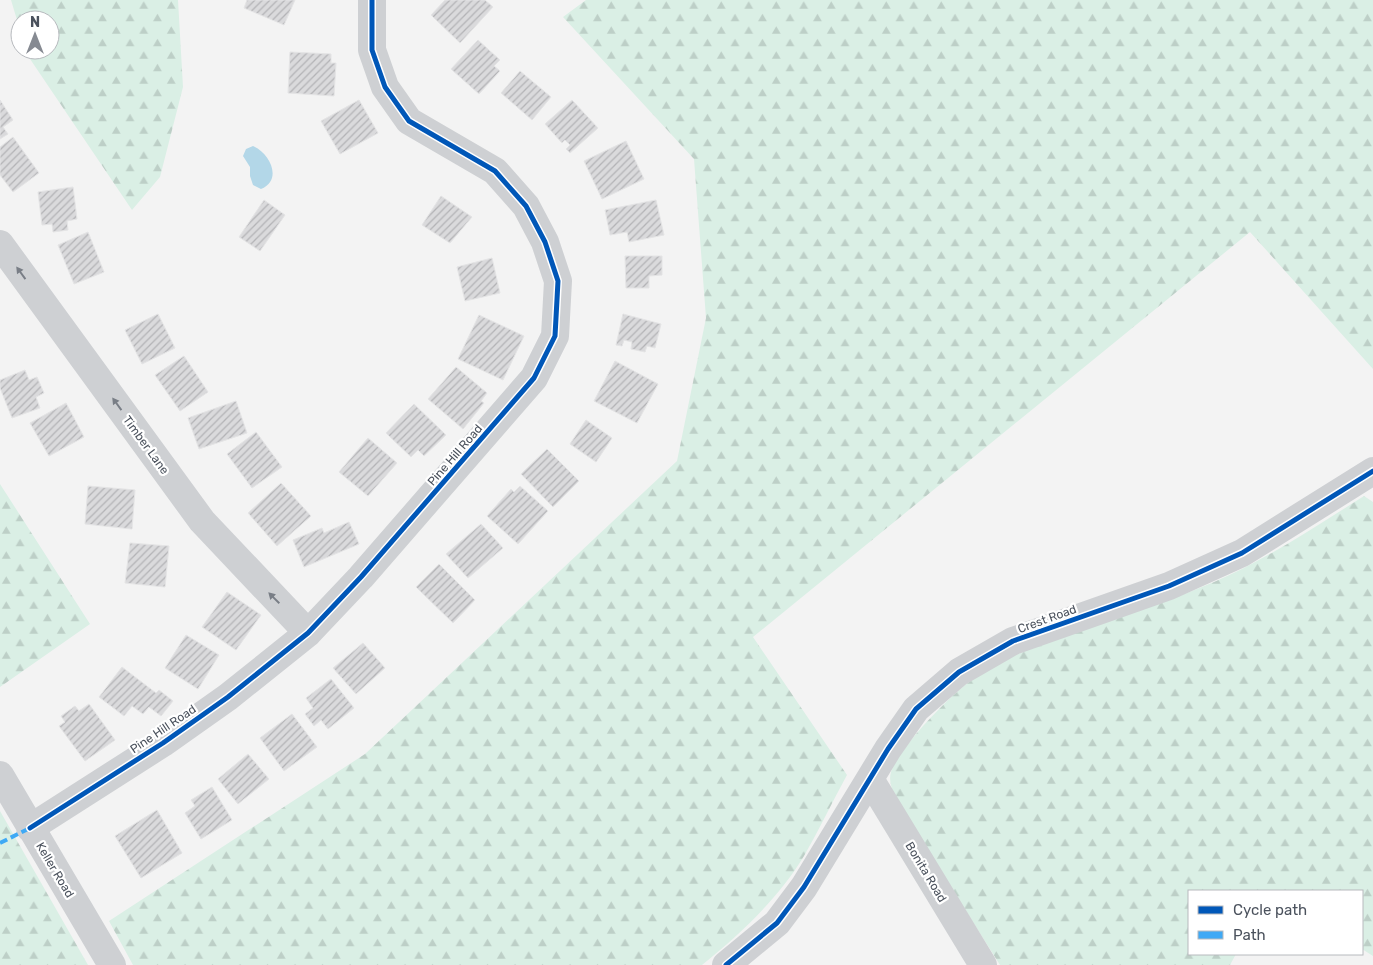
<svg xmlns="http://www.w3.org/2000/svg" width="1373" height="965" font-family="Rubik,sans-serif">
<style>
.forest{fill:url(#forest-firs)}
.water{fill:#b3d7e8}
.building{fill:url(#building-hatch);stroke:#e4e4e5}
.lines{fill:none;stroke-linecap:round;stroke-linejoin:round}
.minor{stroke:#ced0d3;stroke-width:28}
.quiet{stroke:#3fa9f5;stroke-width:4;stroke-dasharray:8 4;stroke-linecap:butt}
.cycleway-casing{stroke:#fff;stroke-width:8}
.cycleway{stroke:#0057b8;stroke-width:5}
.oneway{fill:#797e86}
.labels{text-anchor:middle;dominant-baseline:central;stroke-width:4.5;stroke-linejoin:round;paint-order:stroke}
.street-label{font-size:12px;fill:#4b525d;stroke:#fff}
</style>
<defs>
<pattern id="forest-firs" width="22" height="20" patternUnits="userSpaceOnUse" patternTransform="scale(1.25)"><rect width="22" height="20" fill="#daefe5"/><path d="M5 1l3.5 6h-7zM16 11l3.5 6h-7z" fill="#bdcfc7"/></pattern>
<pattern id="building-hatch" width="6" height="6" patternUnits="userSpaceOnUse" patternTransform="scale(1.25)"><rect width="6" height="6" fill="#dadadc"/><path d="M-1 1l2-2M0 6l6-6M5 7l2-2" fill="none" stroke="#b3b3b6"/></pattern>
</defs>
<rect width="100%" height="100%" fill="#f3f3f3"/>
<!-- forest -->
<path class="forest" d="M 11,0 L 178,0 L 183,87 L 160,177 L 132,210 L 28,56 L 26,50 L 50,50 L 50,20 L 20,20 L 20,30 Z
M 586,0 L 1373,0 L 1373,369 L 1250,232 L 753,637 L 847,775 C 832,802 819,830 804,856 C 778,899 740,934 702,965 L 133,965 L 109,921 L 365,754 L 677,461 L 706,318 L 694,159 L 563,17 Z
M 0,484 L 90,624 L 0,687 Z
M 1364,496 L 1373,502 L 1373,956 L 1362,949 L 1362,891 L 1189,891 L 1189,954 L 1236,954 L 1230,965 L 1000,965 L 903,811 C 897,800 887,785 891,772 C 895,759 914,736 923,726 C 944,703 967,680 995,665 C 1064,630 1142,613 1214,582 C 1267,559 1315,527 1364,496 Z
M 0,811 L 88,965 L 0,965 Z"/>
<!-- water -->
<path class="water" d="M 253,146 C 270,153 283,180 261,189 L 253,185 L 250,176 L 250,167 L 243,156 L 246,149 Z"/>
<!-- building -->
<path class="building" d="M 247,0 L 295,0 L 284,25 L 244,8 Z
M 445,0 L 485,0 L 493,7 L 460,43 L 431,15 Z
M 478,40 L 500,60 L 494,66 L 500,71 L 479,94 L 451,69 Z
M 290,52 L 331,54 L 331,63 L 336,63 L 334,96 L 288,93 Z
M 520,71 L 551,97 L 532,120 L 501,93 Z
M 0,100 L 13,120 L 3,127 L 8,134 L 0,139 Z
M 359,100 L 378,133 L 340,154 L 321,121 Z
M 572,100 L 598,128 L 570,153 L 566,149 L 570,145 L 565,140 L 562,143 L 545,124 Z
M 13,137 L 39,173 L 13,192 L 0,175 L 0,147 Z
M 626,141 L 644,179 L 602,199 L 584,161 Z
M 73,187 L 77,219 L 67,221 L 68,230 L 53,232 L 52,224 L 42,225 L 38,192 Z
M 441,196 L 472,217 L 450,243 L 422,225 Z
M 264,200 L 285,215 L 260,251 L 239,237 Z
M 656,200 L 664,235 L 629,242 L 627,232 L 610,235 L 605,210 Z
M 88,232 L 104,272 L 74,284 L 58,245 Z
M 625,256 L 662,256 L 662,275 L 649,276 L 649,288 L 626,288 Z
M 492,258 L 500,293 L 465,301 L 457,267 Z
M 158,314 L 175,348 L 142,364 L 125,330 Z
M 623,314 L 661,324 L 655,348 L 647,346 L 645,352 L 631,349 L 632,342 L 624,340 L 622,346 L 616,345 Z
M 479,315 L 524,336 L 503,380 L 458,359 Z
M 184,356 L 208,392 L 180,411 L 155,375 Z
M 615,361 L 658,384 L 637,423 L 594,401 Z
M 456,367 L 487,393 L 481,401 L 484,403 L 463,429 L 428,399 Z
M 25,370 L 29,380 L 37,377 L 44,393 L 36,397 L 40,408 L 12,418 L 0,388 L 0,380 Z
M 236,401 L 247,433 L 199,449 L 188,418 Z
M 66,403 L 84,437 L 49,456 L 30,423 Z
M 414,404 L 446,435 L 424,456 L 418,450 L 411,457 L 386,433 Z
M 586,420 L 612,438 L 596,462 L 570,444 Z
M 256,432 L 282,467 L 252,488 L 227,454 Z
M 368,438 L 397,463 L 368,496 L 339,472 Z
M 547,449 L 579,481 L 553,507 L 521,474 Z
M 281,483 L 311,516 L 277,546 L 248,513 Z
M 88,486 L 135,490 L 132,529 L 85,524 Z
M 520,486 L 548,511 L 518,544 L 487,516 L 511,489 L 514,492 Z
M 349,522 L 359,544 L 304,567 L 293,540 L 322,528 L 324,533 Z
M 481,524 L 503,548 L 468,578 L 446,554 Z
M 130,543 L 169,546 L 165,587 L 125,583 Z
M 439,564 L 475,600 L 453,623 L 416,587 Z
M 227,592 L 261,615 L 236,650 L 202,627 Z
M 186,635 L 219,655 L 198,689 L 165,668 Z
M 363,643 L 385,668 L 356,694 L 333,668 Z
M 122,667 L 156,693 L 159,690 L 173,701 L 161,716 L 149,707 L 143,714 L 132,706 L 124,716 L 99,697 Z
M 331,679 L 354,708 L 328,729 L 321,720 L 314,726 L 305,714 L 313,708 L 306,698 Z
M 89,704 L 115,740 L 85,761 L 59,726 L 65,722 L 61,716 L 75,706 L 79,711 Z
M 292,714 L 317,747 L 284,771 L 260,738 Z
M 248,754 L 269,779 L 238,804 L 218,779 Z
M 212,787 L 232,820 L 201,839 L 185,813 L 195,806 L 191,800 Z
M 157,810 L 182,853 L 141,878 L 115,836 Z"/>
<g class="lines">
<!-- minor -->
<path class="minor" d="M 0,244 L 202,521 L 308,633
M 0,775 L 112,965
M 870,779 L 983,965
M 30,828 L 163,743 L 228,697 L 308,633 L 361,577 L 534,378 L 555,336 L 558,281 L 545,242 L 526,206 L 495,171 L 409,121 L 385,87 L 372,50 L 372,0
M 726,965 L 777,923 L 804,887 L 888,749 L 916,709 L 959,672 L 1013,641 L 1169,586 L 1242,553 L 1373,471"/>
<!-- quiet -->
<path class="quiet" d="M 0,843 L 30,828"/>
<defs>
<path id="cycleway" d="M 30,828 L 163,743 L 228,697 L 308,633 L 361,577 L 534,378 L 555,336 L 558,281 L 545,242 L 526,206 L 495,171 L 409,121 L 385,87 L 372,50 L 372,0
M 726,965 L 777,923 L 804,887 L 888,749 L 916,709 L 959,672 L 1013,641 L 1169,586 L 1242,553 L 1373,471"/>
</defs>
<!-- cycleway casing -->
<use href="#cycleway" class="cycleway-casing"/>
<!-- cycleway -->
<use href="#cycleway" class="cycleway"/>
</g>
<!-- one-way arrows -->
<defs><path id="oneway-solid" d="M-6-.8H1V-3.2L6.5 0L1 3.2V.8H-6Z" transform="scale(1.25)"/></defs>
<g class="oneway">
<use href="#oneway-solid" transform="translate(21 273) rotate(-126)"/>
<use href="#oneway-solid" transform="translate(117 404) rotate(-126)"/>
<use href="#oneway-solid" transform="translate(274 598) rotate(-135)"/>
</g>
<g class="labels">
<!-- street labels -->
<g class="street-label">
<text transform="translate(146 445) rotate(54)">Timber Lane</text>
<text transform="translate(455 455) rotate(-49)">Pine Hill Road</text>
<text transform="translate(1047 619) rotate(-20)">Crest Road</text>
<text transform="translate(163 729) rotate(-34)">Pine Hill Road</text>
<text transform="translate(55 870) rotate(59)">Keller Road</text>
<text transform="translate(926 872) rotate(59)">Bonita Road</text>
</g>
</g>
<!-- legend -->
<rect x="1188" y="890" width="175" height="65" fill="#ffffff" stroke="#b7babe"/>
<rect x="1198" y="906" width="25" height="8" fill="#0057b8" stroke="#b7babe"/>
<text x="1233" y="915" font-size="15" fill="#4b525d">Cycle path</text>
<rect x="1198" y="931" width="25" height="8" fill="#3fa9f5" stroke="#b7babe"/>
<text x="1233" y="940" font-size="15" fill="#4b525d">Path</text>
<!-- north arrow -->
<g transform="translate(35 35)"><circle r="24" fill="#ffffff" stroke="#b7babe"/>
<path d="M0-4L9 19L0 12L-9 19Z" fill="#868a92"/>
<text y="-8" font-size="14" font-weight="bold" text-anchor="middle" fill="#4b525d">N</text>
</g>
</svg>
